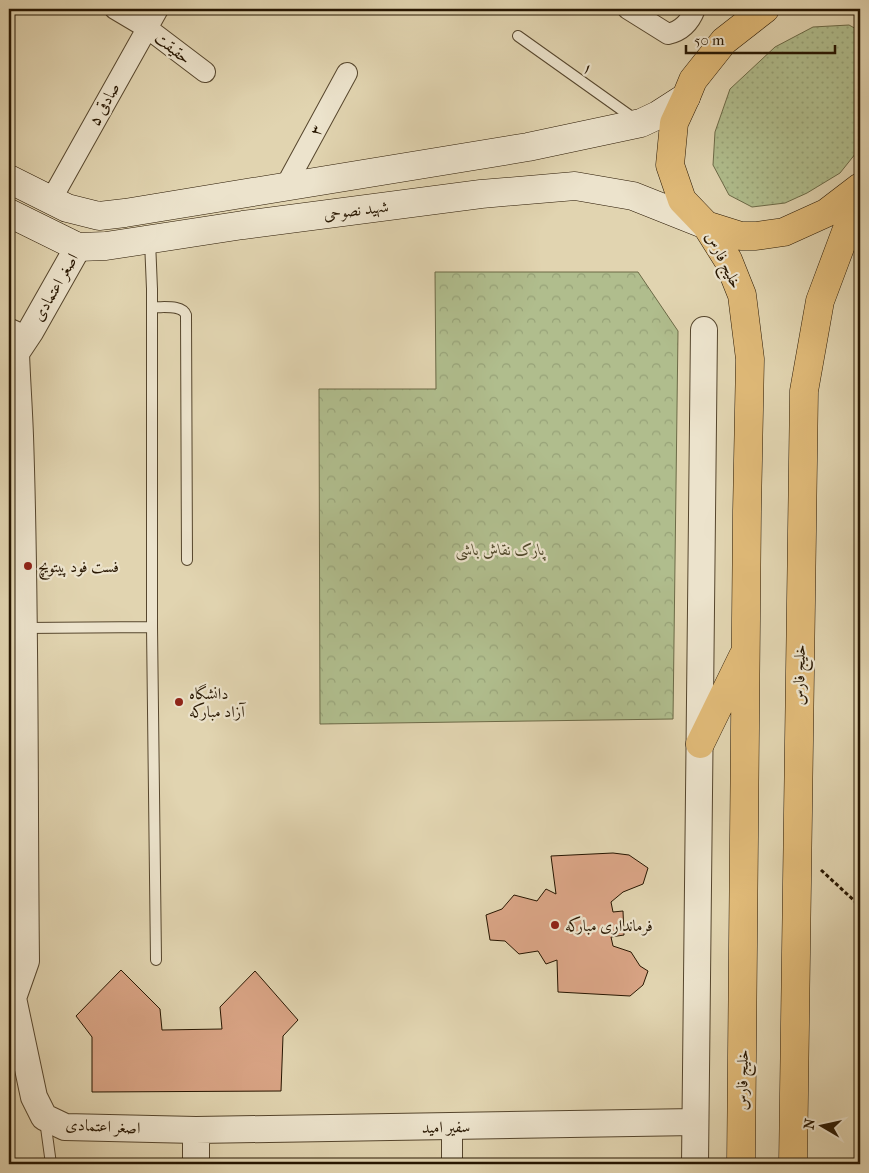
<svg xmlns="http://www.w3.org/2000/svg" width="869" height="1173" font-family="'IM FELL French Canon',Amiri,serif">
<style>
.grass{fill:url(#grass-dots);stroke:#6c6a47}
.park{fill:url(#park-crowns);stroke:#6c6a47}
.building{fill:#d9a485;stroke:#271601}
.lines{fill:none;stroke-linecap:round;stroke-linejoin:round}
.service-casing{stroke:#56462d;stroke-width:12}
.minor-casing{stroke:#56462d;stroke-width:22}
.tertiary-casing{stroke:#56462d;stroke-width:28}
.secondary-casing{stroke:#271601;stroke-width:29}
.primary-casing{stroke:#271601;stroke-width:29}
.path{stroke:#271601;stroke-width:3;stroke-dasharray:4 2.5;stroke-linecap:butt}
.service{stroke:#ece3cc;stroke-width:10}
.minor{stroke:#ece3cc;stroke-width:20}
.tertiary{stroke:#ece3cc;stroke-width:26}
.secondary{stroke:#ece3cc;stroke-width:28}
.primary{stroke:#e0ba78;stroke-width:28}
.poi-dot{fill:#8f2418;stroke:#ece3cc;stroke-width:2}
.labels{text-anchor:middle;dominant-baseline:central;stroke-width:4.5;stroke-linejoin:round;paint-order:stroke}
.street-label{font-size:16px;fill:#271601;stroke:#ece3cc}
.park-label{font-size:16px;font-style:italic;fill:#50482b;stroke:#ece3cc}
.poi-label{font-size:16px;fill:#271601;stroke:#ece3cc;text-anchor:start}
</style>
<defs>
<pattern id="grass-dots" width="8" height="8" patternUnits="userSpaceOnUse" patternTransform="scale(1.25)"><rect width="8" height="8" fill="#b0bd8d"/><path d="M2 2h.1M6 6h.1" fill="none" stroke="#97a278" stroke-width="1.8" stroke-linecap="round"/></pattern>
<pattern id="park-crowns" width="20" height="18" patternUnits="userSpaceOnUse" patternTransform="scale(1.25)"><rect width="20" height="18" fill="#b0bd8d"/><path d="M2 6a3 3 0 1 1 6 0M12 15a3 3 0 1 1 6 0" fill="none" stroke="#97a278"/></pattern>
</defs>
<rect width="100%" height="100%" fill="#e1d4b0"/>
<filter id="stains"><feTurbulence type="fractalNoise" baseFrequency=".004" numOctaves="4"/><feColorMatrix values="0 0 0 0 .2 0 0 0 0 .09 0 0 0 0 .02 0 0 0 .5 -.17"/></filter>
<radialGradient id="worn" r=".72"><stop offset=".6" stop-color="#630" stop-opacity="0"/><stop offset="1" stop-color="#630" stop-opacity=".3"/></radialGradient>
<!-- grass -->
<path class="grass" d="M 849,25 L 860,31 L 860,148 L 840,173 L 807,193 L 785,203 L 752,207 L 729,195 L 713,165 L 715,132 L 730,89 L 775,47 L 813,27 Z"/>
<!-- park -->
<path class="park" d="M 435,272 L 638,272 L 678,331 L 673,719 L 320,724 L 319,389 L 436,389 Z"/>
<!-- building -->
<path class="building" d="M 613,853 L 629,855 L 648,868 L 643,884 L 623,892 L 611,902 L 613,912 L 623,911 L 624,935 L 611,937 L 613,946 L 631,952 L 640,966 L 648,971 L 643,985 L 630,996 L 558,992 L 557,960 L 546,964 L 538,951 L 519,954 L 505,941 L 490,940 L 486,915 L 502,909 L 514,895 L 537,901 L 546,889 L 556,894 L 551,856 Z
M 121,970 L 160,1009 L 162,1030 L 222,1029 L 220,1007 L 255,971 L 298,1020 L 283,1036 L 281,1091 L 92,1092 L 92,1037 L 76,1016 Z"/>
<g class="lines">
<defs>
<path id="service" d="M 518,36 L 636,120
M 150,241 L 152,289 L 152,627 L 156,960
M 152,307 C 162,308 182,304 186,315 L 187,560
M 9,323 L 29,332
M 25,628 L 152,627
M 45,1120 L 51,1164"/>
<path id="minor" d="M 115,9 L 147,28 L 205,72
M 628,9 L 668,34 C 682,31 690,22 695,9
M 285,187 L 347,73
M 51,200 L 158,9
M 452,1127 L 452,1164"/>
<path id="tertiary" d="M 10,368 L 16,353 L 30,332 L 78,247
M 9,984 L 13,998 L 34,1097 L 44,1117 L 65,1127 L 196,1130 L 331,1128 L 695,1122
M 13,998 L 26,961 C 24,786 26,611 20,436 C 19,408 17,381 16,353
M 196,1164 L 196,1130
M 695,1164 L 704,330"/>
<path id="secondary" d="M 9,179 L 67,208 L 99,216 L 125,213 L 528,147 L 641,123 L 658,115 L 686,97
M 9,213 L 78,247 L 106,246 L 243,225 L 481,194 L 575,186 L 633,196 L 706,225"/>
<path id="primary" d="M 765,9 L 724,41 L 693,80 L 686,97 L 674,123 L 670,165 L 682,200 L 706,225 L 741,236 L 756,236 L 784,232 L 826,213 L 860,187
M 706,225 L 728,260 L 742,295 L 750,359 L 747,511 L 741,1164
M 700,744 L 743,656
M 793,1164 L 804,391 L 820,301 L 860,194"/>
</defs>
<!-- service casing -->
<use href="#service" class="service-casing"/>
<!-- minor casing -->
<use href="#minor" class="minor-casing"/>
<!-- tertiary casing -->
<use href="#tertiary" class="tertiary-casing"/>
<!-- secondary casing -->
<use href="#secondary" class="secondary-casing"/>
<!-- primary casing -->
<use href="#primary" class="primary-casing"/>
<!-- path -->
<path class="path" d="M 821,870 L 860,906"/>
<!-- service -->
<use href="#service" class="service"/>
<!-- minor -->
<use href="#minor" class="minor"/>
<!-- tertiary -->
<use href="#tertiary" class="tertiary"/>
<!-- secondary -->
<use href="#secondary" class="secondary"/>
<!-- primary -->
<use href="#primary" class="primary"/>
</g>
<!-- markers -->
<g class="poi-dot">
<circle cx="28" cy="566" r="5"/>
<circle cx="179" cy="702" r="5"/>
<circle cx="555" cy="925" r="5"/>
</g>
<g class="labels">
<!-- street labels -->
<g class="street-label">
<text transform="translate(173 48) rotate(38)">حقیقت</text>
<text transform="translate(588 68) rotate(35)">۱</text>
<text transform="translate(104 104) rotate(-61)">صادقی ۵</text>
<text transform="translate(316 130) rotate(-61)">۳</text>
<text transform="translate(356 210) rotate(-7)">شهید نصوحی</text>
<text transform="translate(724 260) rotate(63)">خلیج فارس</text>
<text transform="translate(55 287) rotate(-60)">اصغر اعتمادی</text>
<text transform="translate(799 675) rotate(-89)">خلیج فارس</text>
<text transform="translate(742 1080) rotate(-89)">خلیج فارس</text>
<text transform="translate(103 1126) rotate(3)">اصغر اعتمادی</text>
<text transform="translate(446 1127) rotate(-1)">سفیر امید</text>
</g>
<!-- park labels -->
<g class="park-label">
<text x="500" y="549">پارک نقاش باشی</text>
</g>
<!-- poi labels -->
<g class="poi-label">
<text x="38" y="566">فست فود پیتویچ</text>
<text x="189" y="693">دانشگاه<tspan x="189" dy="18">آزاد مبارکه</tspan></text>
<text x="565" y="925">فرمانداری مبارکه</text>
</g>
</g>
<!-- margin -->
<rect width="869" height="1173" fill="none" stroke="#e1d4b0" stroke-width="30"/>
<rect x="10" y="10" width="849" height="1153" fill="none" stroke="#271601" stroke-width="2.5"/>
<rect x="15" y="15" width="839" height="1143" fill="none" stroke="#271601"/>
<!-- north arrow -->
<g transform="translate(822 1126) rotate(279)" stroke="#ece3cc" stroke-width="4" paint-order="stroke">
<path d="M0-4L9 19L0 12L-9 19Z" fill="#271601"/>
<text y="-8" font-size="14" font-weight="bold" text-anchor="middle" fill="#271601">N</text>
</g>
<!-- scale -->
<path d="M686 45v8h149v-8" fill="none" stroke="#271601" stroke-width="2.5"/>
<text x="694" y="45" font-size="15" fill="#271601" stroke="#ece3cc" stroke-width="4" paint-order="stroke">50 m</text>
<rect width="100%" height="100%" filter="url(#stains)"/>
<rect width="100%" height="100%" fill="url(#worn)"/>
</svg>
